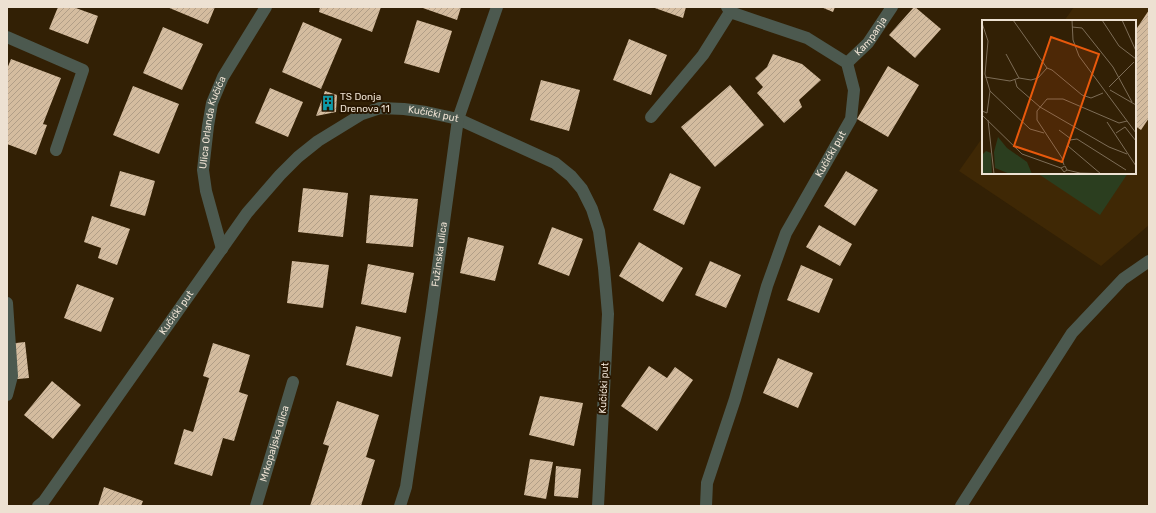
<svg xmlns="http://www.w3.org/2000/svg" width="1156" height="513" font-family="Rubik,sans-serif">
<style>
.built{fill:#3f2805}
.green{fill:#2b3e1f}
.building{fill:url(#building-hatch)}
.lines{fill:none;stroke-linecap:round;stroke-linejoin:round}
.minor{stroke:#4c594f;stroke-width:12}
.labels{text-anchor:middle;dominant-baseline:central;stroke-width:4;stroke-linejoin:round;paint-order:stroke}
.street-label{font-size:10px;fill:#ede1d2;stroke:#281600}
.poi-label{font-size:10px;fill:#ede1d2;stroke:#281600;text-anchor:start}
.inset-road{fill:none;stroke:#7d6d57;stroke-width:1}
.view{fill:#e8590c;fill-opacity:0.15;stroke:#e8590c;stroke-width:2}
.inset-edge{fill:none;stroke:#ede1d2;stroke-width:2}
</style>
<defs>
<pattern id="building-hatch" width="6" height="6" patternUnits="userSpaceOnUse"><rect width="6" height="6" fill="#d4bc9f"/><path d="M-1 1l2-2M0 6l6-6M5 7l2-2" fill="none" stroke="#b19e87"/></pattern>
</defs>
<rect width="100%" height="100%" fill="#322005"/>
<!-- built -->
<path class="built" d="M 1074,7 L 1149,7 L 1149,225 L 1101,266 L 959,171 L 983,137 L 983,173 L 1135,173 L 1135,21 L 1064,21 Z"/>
<!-- green -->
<path class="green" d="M 1037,173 L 1128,173 L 1100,215 Z"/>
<!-- building -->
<path class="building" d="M 58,7 L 73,7 L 98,16 L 88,44 L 49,29 Z
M 167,7 L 215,7 L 208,24 Z
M 320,7 L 381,7 L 372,32 L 319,12 Z
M 420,7 L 461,7 L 457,20 Z
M 652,7 L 686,7 L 683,18 Z
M 821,7 L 835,7 L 833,12 Z
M 914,7 L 915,7 L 941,29 L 915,58 L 889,35 Z
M 1149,10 L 1149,118 L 1141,130 L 1135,126 L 1135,31 Z
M 417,20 L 452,31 L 439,73 L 404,63 Z
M 303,22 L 342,39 L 321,89 L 282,72 Z
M 163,27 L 203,44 L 182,90 L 143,73 Z
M 629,39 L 667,55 L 651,95 L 613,80 Z
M 773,54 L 802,64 L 821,80 L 799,100 L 802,107 L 784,123 L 757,93 L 763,87 L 755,78 L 767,67 Z
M 11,59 L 61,78 L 43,124 L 47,125 L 36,155 L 7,144 L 7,69 Z
M 888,66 L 919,85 L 888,137 L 857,119 Z
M 541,80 L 580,90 L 569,131 L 530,120 Z
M 730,85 L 764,125 L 715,167 L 681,127 Z
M 133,86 L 179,104 L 159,154 L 113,135 Z
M 270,88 L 303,102 L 288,137 L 255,123 Z
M 325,91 L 337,95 L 336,112 L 316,116 Z
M 120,171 L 155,181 L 145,216 L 110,206 Z
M 846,171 L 878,190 L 855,226 L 824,206 Z
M 670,173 L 701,187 L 684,225 L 653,210 Z
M 303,188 L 348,193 L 343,237 L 298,232 Z
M 370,195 L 418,199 L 413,247 L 366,243 Z
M 92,216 L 130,229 L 117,265 L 98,258 L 101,248 L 84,242 Z
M 819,225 L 852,244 L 840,266 L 806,247 Z
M 552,227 L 583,239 L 569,276 L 538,264 Z
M 468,237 L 504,246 L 495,281 L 460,273 Z
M 639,242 L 683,268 L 663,302 L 619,276 Z
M 292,261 L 329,265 L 323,308 L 287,303 Z
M 710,261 L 741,275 L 726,308 L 695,295 Z
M 368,264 L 414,273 L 406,313 L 361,304 Z
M 801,265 L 833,279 L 819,313 L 787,300 Z
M 77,284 L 114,298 L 101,332 L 64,318 Z
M 356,326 L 401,337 L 392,377 L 346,365 Z
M 25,342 L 29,378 L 7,380 L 7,344 Z
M 213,343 L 250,355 L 239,392 L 248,395 L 234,441 L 223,438 L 212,476 L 174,464 L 184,429 L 193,432 L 209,378 L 203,376 Z
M 778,358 L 813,373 L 798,408 L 763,393 Z
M 649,366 L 667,378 L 675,367 L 693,380 L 657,431 L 621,406 Z
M 52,381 L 81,405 L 53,439 L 24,415 Z
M 540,396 L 583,403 L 574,446 L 529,435 Z
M 337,401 L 379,415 L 366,457 L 375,460 L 361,506 L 310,506 L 329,446 L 323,444 Z
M 530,459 L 553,462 L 546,499 L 524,495 Z
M 556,466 L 581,469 L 578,498 L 554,496 Z
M 104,487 L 143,501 L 141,506 L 98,506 Z"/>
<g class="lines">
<!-- minor -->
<g class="minor">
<path d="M 7,37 L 83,70 L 56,150"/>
<path id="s1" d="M 847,63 L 868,43 L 892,7"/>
<path d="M 651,117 L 703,55 L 730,12"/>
<path id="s2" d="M 222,249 L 206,191 L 203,170 L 208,126 L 212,103 L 223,77 L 266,7"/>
<path d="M 7,303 L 12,376 L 7,395"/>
<path id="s3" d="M 38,506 L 44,501 L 247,213 L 280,175 L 298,157 L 318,141 L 362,114 L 380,108 L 404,109 L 426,112 L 458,119 L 555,163 L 571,176 L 582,189 L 592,209 L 599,231 L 604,268 L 608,314 L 598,506"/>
<path id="s4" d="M 256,506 L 293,382"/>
<path id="s5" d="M 400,506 L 406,487 L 432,310 L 458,119 L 497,7"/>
<path id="s6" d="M 706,506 L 707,483 L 735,399 L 767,286 L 786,233 L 851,119 L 854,90 L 847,63 L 807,38 L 730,12 L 727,7"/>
<path d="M 961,506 L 1072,333 L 1123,279 L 1149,261"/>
</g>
</g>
<!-- icons -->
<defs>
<symbol id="building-bare" viewBox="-9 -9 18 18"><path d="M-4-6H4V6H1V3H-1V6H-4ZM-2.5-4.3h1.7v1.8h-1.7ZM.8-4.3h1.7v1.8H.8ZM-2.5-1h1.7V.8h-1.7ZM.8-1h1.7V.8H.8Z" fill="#0f9aa8" stroke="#281600" stroke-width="2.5" paint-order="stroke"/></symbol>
</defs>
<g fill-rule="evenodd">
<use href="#building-bare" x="317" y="92" width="22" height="22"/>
</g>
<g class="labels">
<!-- street labels -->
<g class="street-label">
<text stroke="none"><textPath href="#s1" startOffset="36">Kampanja</textPath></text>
<text stroke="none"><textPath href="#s3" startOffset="586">Kučićki put</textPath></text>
<text stroke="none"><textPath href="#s2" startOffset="130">Ulica Orlanda Kučića</textPath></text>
<text stroke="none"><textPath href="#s6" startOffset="376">Kučićki put</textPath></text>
<text stroke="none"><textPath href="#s5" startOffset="255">Fužinska ulica</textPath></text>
<text stroke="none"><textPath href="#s3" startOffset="238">Kučićki put</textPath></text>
<text transform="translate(604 388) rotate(-87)">Kučićki put</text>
<text stroke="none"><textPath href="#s4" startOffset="65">Mrkopaljska ulica</textPath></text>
</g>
<!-- poi labels -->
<g class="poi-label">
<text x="340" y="97">TS Donja<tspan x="340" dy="12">Drenova 11</tspan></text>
</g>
</g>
<!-- overview -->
<g transform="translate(982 20)">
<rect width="154" height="154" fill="#322005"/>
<path d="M 16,117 L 25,128 L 45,142 L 50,154 L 28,154 L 13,148 L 12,132 ZM 4,131 L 9,133 L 10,154 L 0,154 L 0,135 Z" fill="#2b3e1f"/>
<path class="inset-road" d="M 31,0 L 65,48M 90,0 L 91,20 L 97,36 L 154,113M 120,0 L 137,26 L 154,39M 140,0 L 154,31M 0,3 L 6,21 L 3,54 L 8,71 L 5,93 L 0,91M 90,7 L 100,8 L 131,47 L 150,82M 24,34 L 37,58M 65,48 L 70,50 L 100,75 L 109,78 L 121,73M 3,57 L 28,61 L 37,58 L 49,60 L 56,58 L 65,48M 33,60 L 35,67 L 58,87 L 127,127 L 145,134M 127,67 L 152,42M 128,70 L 154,85M 8,71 L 48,109 L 62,113M 0,95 L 40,134 L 79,148M 6,100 L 12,154M 125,102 L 154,146M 77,110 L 89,119M 134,113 L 143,107 L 154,121M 82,145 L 80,138 L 55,100 L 55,91 L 65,79 L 81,79 L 137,103 L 145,101M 85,150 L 83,146 L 79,148 L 82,152 L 85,150 L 98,153 L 130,154M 119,154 L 86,126 L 88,120 L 95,119 L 144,150"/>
<path class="view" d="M 69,17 L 117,34 L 80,142 L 32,126 Z"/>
<rect width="154" height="154" class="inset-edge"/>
</g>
<!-- border -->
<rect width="1156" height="513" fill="none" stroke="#ede1d2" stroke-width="16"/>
</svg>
